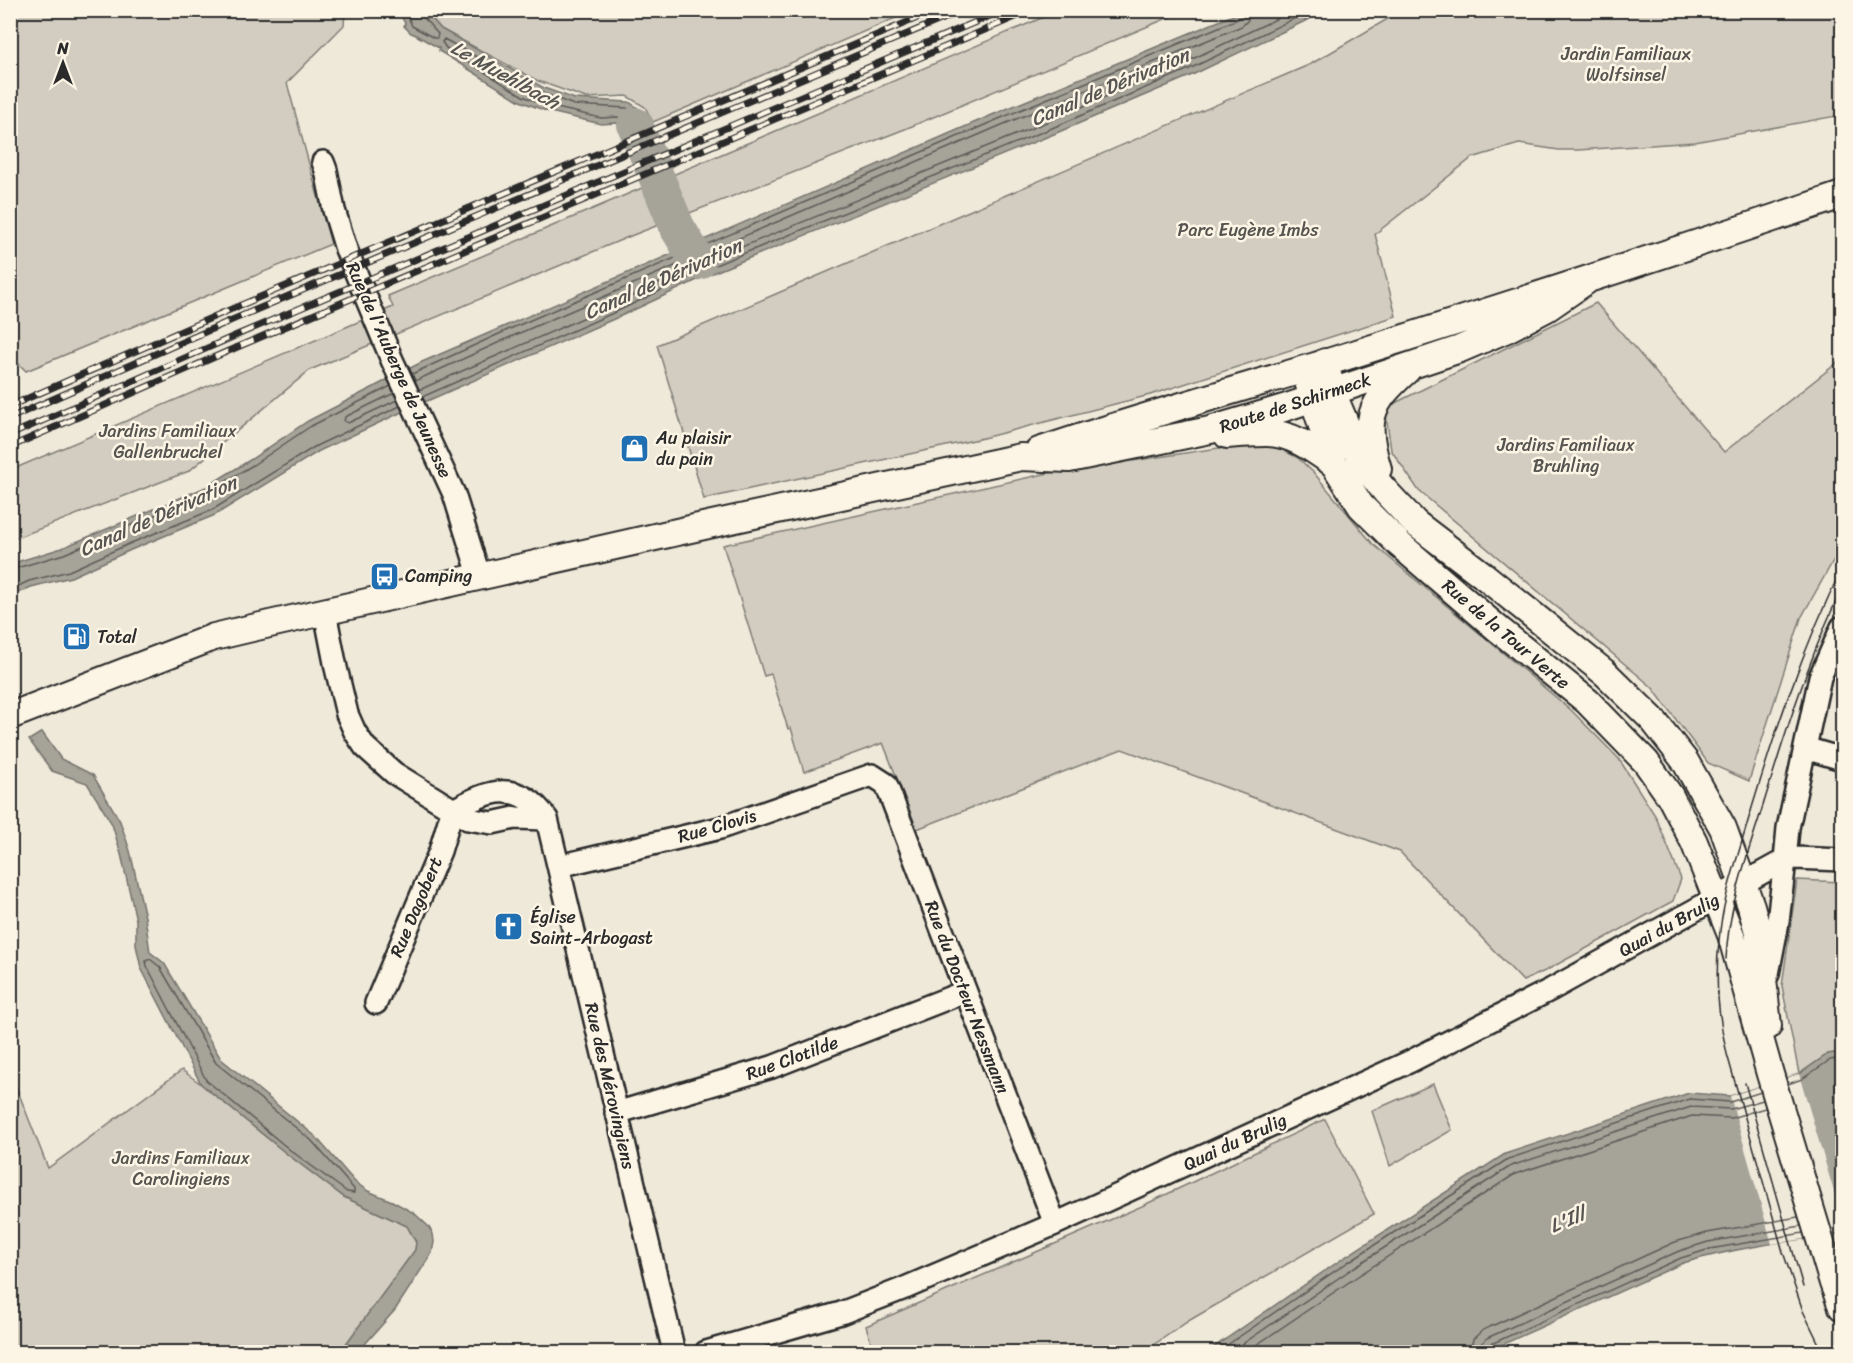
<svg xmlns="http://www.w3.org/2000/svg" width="1853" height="1363" font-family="Sriracha,sans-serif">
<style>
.green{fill:#d2cdc0;stroke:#7e7c76;stroke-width:1.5}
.water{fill:#a6a399;stroke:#75736d;stroke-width:1.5}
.pier{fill:#efe9da}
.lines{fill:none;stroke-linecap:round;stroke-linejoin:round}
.shore{stroke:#5c5b57;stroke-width:1.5}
.river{stroke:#a6a399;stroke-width:36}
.minor-casing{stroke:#2b2b2b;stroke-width:26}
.major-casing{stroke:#2b2b2b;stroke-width:30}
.minor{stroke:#fcf5e5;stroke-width:21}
.major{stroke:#fcf5e5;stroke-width:26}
.tram{stroke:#2b2b2b;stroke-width:1.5}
.rail-casing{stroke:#2b2b2b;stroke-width:7}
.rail{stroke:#fcf5e5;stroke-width:4.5;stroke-dasharray:14;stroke-linecap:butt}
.labels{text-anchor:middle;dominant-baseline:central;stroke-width:5;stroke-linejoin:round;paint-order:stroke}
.park-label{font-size:18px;fill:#555450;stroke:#fcf5e5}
.street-label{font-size:18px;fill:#2b2b2b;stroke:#fcf5e5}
.poi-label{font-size:18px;fill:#2b2b2b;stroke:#fcf5e5;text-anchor:start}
.water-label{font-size:20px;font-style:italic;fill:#565552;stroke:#fcf5e5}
</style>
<rect width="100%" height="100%" fill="#efe9da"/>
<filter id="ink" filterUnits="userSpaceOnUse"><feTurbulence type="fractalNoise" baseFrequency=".0167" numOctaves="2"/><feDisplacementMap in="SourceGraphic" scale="12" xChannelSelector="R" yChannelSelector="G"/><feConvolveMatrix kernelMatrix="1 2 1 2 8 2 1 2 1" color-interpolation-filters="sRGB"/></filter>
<g filter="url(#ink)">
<!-- green -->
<path class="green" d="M 11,10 L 345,11 L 344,25 L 287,83 L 331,244 L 26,371 L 10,355 Z
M 425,11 L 912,11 L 653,122 L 645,107 L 627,96 L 586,98 L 538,81 L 441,29 Z
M 1058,11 L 1184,11 L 905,129 L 633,235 L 310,370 L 189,471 L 11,540 L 11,470 L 393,307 L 388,296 Z
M 1401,11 L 1842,11 L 1842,115 L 1695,142 L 1578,150 L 1559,150 L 1519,144 L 1472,158 L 1375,234 L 1396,316 L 1150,395 L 983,438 L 704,499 L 657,345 L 1311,64 Z
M 1596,303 L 1724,452 L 1842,359 L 1842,545 L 1801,618 L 1749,781 L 1708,763 L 1652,687 L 1419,491 L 1391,450 L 1385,408 Z
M 1262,444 L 1281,449 L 1298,458 L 1314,473 L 1373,544 L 1571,710 L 1619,759 L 1656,817 L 1681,879 L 1673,901 L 1547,970 L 1523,981 L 1400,852 L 1122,749 L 917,829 L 883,743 L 804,772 L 791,728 L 788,729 L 771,674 L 764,676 L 723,545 L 1044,474 L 1239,445 Z
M 1797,880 L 1842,882 L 1842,1052 L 1828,1054 L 1799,1074 L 1782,986 Z
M 182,1070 L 201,1084 L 287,1154 L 344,1197 L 407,1226 L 416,1243 L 415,1250 L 340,1352 L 11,1352 L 10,1071 L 48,1168 Z
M 1433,1084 L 1452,1130 L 1390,1166 L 1372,1111 Z
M 1325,1119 L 1374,1214 L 1190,1320 L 1143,1352 L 874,1352 L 866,1326 L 1142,1206 Z"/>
<!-- water -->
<path class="water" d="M 398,11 L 425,11 L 441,29 L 544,88 L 575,99 L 629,102 L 638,108 L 645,123 L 623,131 L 617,123 L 601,124 L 546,111 L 520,101 L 439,51 L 439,48 L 414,34 L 411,33 L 404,26 L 405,23 Z
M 1243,11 L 1326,11 L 1190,76 L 1054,134 L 710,274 L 623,315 L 402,412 L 319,451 L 215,515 L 133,549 L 71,577 L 31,587 L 11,596 L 10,564 L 62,548 L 206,487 L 250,460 L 308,421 L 422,362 L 999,112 Z
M 42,732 L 61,759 L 93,775 L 120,821 L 130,851 L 145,917 L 150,952 L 164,963 L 221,1059 L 315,1136 L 355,1182 L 368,1191 L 392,1201 L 414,1213 L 428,1226 L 433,1234 L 434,1242 L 432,1253 L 395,1310 L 358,1352 L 340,1352 L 415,1250 L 416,1242 L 407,1226 L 344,1197 L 287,1154 L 201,1084 L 141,968 L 136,945 L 136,920 L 121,854 L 112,824 L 87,783 L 52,771 L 29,740 Z
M 1842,1052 L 1842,1233 C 1789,1241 1735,1248 1683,1263 L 1486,1352 L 1207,1352 L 1345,1257 L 1505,1154 L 1689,1093 L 1730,1096 L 1799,1074 L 1828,1054 Z"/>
<!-- pier -->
<path class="pier" d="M 1799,1074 L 1842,1219 L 1842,1233 L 1772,1244 L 1730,1096 Z"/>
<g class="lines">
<!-- shore -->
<path class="shore" d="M 405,10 L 412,26 L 434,38 L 437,38 L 438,34 L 422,16 L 421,10
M 444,39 L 542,93 L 574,105 L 627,108 L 633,112 L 636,119 L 626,123 L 618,117 L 601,118 L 548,106 L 523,96 L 446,48 L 442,42 Z
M 412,374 L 512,328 L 1001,118 L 1238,19 L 1242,15 L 1243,10
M 415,381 L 515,335 L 1004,124 L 1242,26 L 1248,20 L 1250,10
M 419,390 L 617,303 L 705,262 L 1049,121 L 1184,63 L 1295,10
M 394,393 L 345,417 L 344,421 L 348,423 L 397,400
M 422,397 L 620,310 L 708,268 L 1052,128 L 1187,70 L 1312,10
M 10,570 L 64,554 L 208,492 L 253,465 L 311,426 L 391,386
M 10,590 L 29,581 L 69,571 L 131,543 L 212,510 L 316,446 L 400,406
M 150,959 L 160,967 L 216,1063 L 311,1140 L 354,1189 L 354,1193 L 347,1192 L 290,1150 L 206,1080 L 147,966 L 146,961 Z
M 1788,1084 L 1802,1079 L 1830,1060 L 1842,1058
M 1217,1352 L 1348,1262 L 1508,1159 L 1690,1099 L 1730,1102 L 1761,1092
M 1231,1352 L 1353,1268 L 1511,1166 L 1691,1107 L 1731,1109 L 1763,1100
M 1246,1352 L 1358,1276 L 1515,1174 L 1692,1116 L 1731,1118 L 1765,1108
M 1470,1352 L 1473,1339 L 1483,1330 L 1675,1242 L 1707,1233 L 1798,1217
M 1479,1352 L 1481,1344 L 1487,1338 L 1679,1251 L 1708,1242 L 1801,1226
M 1487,1352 L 1487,1348 L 1491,1344 L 1681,1258 L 1710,1249 L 1803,1233"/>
<!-- river -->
<path class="river" d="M 635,125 L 677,227 L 698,262"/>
<defs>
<path id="minor" d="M 323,162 L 326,170 L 334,210 L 346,249 L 392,360 L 454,494 L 480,578
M 325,612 L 336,668 L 347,714 L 355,732 L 365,747 L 394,773 L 468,819 L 492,823 L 515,818 L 547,819
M 1805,748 L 1842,759
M 452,811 C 489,789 519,779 547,819 L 674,1352
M 559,866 L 720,828 L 872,775 L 886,784 L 1055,1224
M 1768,974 L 1778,922 L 1785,860 L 1795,858 L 1842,860
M 376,1003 L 440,851 L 452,811
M 616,1113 L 772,1067 L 964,992
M 706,1352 L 841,1313 L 905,1288 L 1055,1224 L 1411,1061 L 1552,989 L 1785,860 L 1788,828 L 1820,677 L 1842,627"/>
<path id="major" d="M 1325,362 L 1332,392 L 1357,451 L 1364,466 L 1385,491 L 1415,523 L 1483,575 L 1605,673 L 1653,720 L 1685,761 L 1723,828 L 1751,906 L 1758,932 L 1768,1026
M 1304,369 L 1334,464 L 1361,506 L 1399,544 L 1498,629 L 1587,701 L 1646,762 L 1670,796 L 1694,842 L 1731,935 L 1770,1074 L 1833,1283 L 1842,1307
M 1227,435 C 1239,434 1252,433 1265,433 C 1291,432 1314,450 1334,464
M 1039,451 C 1133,419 1229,392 1325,363 C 1498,309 1670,253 1842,195
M 1378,469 C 1363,420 1369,404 1407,370
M 10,716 L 214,637 L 252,628 L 708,525 L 1021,457 L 1069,459 L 1210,430 L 1284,408 L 1460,349 L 1507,329 L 1547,308 L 1586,281"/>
</defs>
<!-- minor casing -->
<use href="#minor" class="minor-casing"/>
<!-- major casing -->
<use href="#major" class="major-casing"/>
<!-- minor -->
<use href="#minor" class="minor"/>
<!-- major -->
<use href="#major" class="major"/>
<!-- tram -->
<path class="tram" d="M 1726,959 C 1728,909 1746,859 1761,812 C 1783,741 1805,669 1836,601
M 1745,1083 L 1803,1287
M 1823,1352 L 1803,1311 L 1783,1252 L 1727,1054 C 1718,1017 1715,979 1719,941 C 1722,900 1737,860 1748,821 C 1774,734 1802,650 1842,568"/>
<defs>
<path id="rail" d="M 10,406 L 227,311 L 936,10
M 10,418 L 232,320 L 964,10
M 10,435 L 237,335 L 1004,10
M 10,447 L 242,345 L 1032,10"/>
</defs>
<!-- rail casing -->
<use href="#rail" class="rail-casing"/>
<!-- rail -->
<use href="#rail" class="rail"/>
</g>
</g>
<!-- icons -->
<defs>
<symbol id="shop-square" viewBox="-11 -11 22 22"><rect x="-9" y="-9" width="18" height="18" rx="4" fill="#1f6fb2" stroke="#fcf5e5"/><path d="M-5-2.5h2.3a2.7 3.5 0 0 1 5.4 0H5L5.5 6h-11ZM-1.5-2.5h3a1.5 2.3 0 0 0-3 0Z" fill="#fff"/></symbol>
<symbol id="bus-square" viewBox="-11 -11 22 22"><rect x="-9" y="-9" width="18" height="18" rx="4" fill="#1f6fb2" stroke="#fcf5e5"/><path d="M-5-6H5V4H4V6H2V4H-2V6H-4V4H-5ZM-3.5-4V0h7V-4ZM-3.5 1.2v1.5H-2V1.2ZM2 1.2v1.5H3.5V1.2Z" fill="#fff"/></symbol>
<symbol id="fuel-square" viewBox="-11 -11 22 22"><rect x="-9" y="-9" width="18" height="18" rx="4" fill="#1f6fb2" stroke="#fcf5e5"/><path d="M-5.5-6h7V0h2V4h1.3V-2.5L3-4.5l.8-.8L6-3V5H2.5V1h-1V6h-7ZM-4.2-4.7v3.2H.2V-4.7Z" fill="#fff"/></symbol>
<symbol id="church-square" viewBox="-11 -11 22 22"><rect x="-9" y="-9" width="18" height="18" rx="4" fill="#1f6fb2" stroke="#fcf5e5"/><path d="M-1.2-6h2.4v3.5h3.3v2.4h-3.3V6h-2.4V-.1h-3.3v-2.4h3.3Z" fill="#fff"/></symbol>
</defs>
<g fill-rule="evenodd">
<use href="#shop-square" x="618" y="432" width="33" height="33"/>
<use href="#bus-square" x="368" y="560" width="33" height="33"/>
<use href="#fuel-square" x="60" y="620" width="33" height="33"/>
<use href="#church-square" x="492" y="910" width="33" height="33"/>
</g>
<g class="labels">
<!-- park labels -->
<g class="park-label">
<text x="1626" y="54">Jardin Familiaux<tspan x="1626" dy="21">Wolfsinsel</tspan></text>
<text x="1248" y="230">Parc Eugène Imbs</text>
<text x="168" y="431">Jardins Familiaux<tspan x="168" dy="21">Gallenbruchel</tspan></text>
<text x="1566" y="445">Jardins Familiaux<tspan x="1566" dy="21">Bruhling</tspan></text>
<text x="181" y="1158">Jardins Familiaux<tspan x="181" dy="21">Carolingiens</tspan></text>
</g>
<!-- street labels -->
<g class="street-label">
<text transform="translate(399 370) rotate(66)">Rue de l'Auberge de Jeunesse</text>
<text transform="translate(1295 403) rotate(-18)">Route de Schirmeck</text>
<text transform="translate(1506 634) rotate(40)">Rue de la Tour Verte</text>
<text transform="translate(717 826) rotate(-16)">Rue Clovis</text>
<text transform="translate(416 907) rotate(-67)">Rue Dagobert</text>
<text transform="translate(1669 925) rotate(-29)">Quai du Brulig</text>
<text transform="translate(967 997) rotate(69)">Rue du Docteur Nessmann</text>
<text transform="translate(792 1058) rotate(-20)">Rue Clotilde</text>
<text transform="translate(610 1086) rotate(77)">Rue des Mérovingiens</text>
<text transform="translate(1235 1142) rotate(-25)">Quai du Brulig</text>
</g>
<!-- poi labels -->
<g class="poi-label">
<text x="656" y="438">Au plaisir<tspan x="656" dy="21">du pain</tspan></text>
<text x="405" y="576">Camping</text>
<text x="97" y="637">Total</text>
<text x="530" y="917">Église<tspan x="530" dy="21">Saint-Arbogast</tspan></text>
</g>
<!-- water labels -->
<g class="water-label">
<text transform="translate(505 75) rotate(29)">Le Muehlbach</text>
<text transform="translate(1110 87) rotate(-23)">Canal de Dérivation</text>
<text transform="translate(663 279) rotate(-24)">Canal de Dérivation</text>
<text transform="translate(158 516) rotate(-24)">Canal de Dérivation</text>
<text transform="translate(1567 1220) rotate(-23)">L'Ill</text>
</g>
</g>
<!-- margin -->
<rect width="1853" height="1363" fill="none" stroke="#fcf5e5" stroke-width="36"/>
<rect x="18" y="18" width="1817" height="1327" fill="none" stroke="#2b2b2b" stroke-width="2" filter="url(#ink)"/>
<!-- north arrow -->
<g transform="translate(63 63)" stroke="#fcf5e5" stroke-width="4.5" paint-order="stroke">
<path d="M0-4.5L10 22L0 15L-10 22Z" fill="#2b2b2b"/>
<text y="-9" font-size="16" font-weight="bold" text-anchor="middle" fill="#2b2b2b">N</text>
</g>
</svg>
